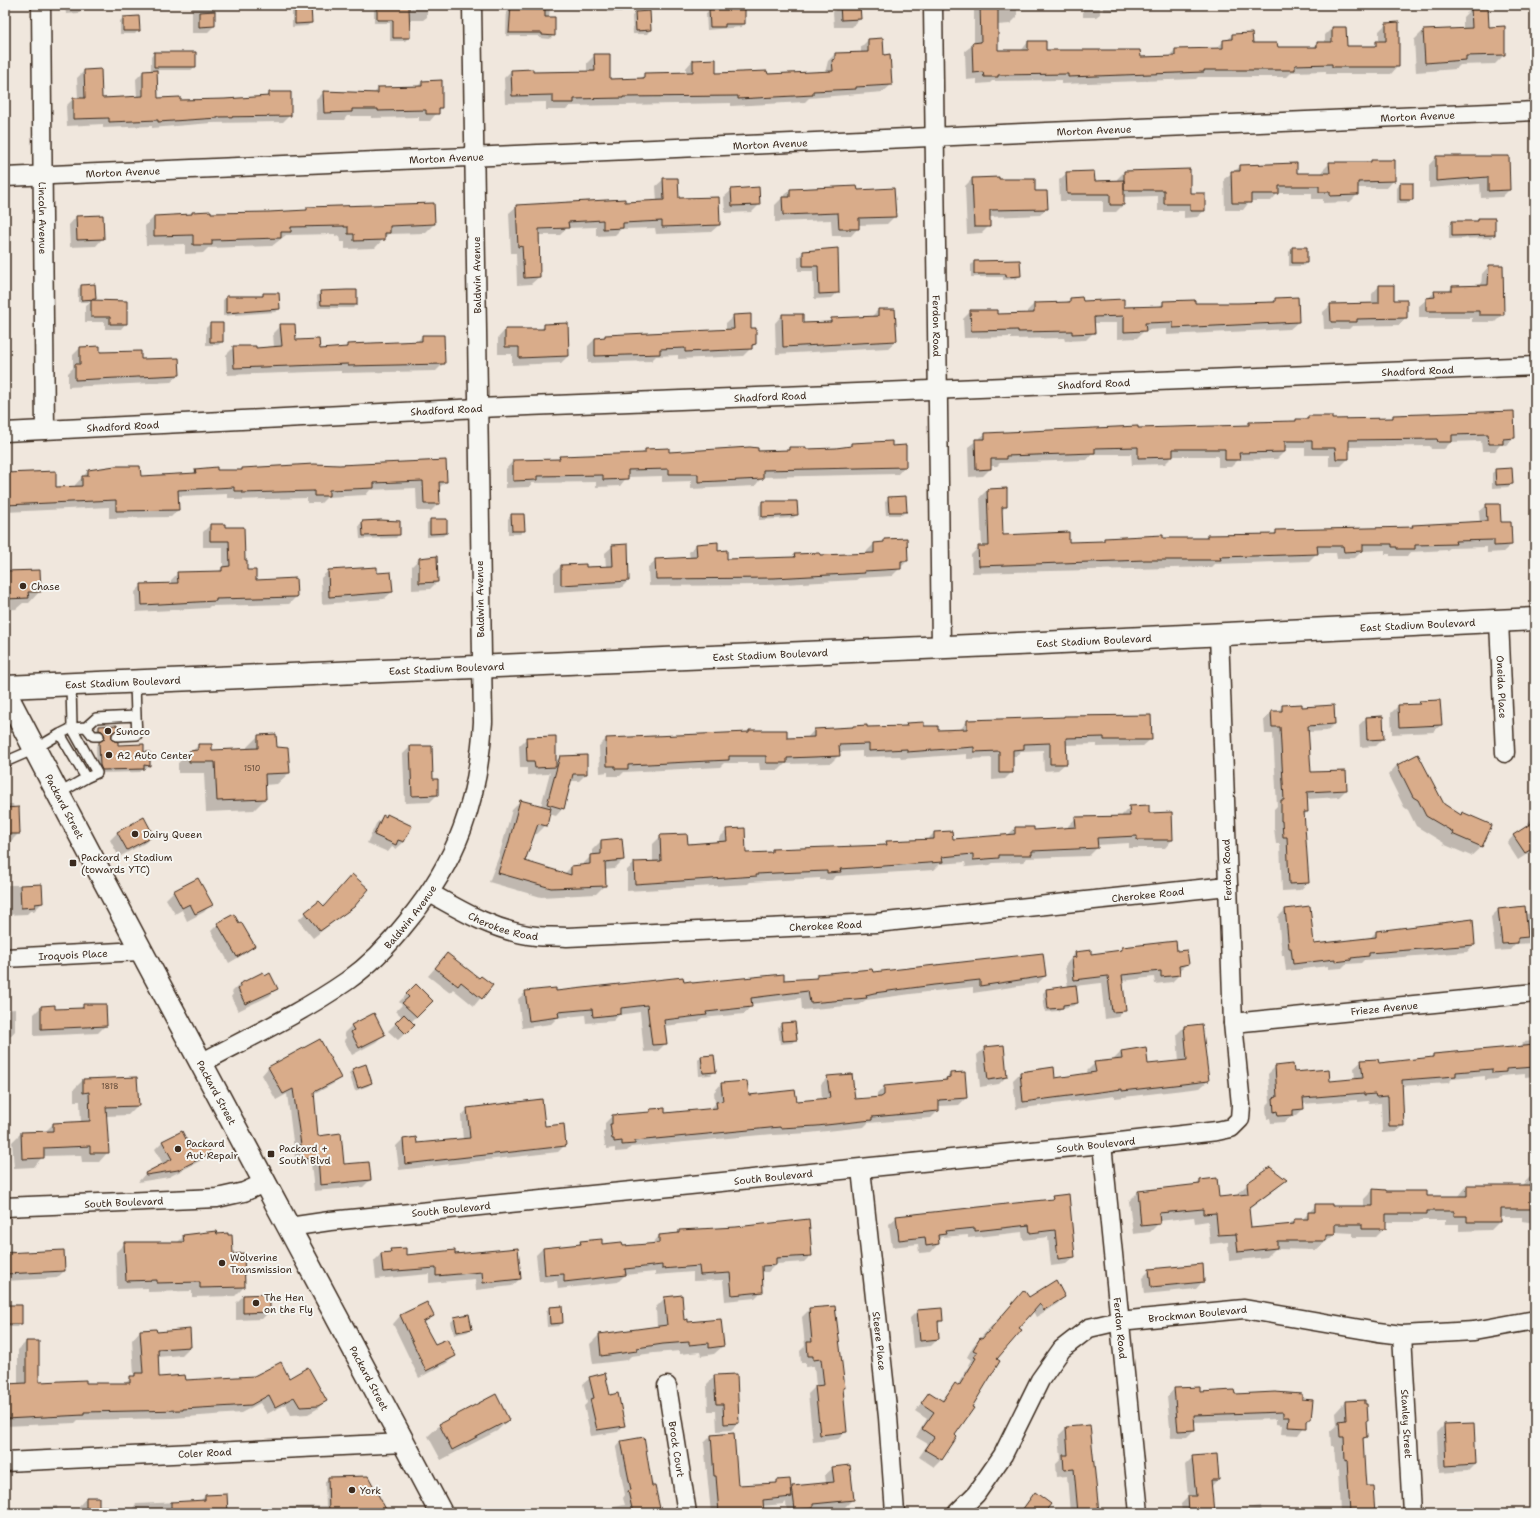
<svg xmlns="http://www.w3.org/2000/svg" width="1540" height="1518" font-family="'Shantell Sans',sans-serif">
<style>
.shadow{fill:#0003}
.building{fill:#d9ac8a;stroke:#3b2a1e}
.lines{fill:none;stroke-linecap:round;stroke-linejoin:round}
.lane-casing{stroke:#3b2a1e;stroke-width:12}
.street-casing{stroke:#3b2a1e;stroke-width:21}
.secondary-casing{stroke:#3b2a1e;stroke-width:25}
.lane{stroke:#f6f6f2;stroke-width:9}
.street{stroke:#f6f6f2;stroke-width:18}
.secondary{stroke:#f6f6f2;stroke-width:22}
.poi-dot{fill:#3b2a1e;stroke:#f6f6f2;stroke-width:1.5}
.labels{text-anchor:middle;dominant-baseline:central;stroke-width:4;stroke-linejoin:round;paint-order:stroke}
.number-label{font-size:8px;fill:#624a39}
.street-label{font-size:10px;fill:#3b2a1e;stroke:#f6f6f2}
.poi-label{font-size:10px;fill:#3b2a1e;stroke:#f6f6f2;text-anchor:start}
</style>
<rect width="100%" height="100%" fill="#f0e7dd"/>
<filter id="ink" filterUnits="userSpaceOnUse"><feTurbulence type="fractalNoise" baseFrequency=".025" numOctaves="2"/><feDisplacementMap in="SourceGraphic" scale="8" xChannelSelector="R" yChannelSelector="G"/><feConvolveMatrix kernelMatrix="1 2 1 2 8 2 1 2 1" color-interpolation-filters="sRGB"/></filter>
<g filter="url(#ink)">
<!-- shadow -->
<path class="shadow" d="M 65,5 L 86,5 L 86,6 L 78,13 L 66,14 Z
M 192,5 L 213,5 L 214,26 L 207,33 L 192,33 Z
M 411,5 L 427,5 L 427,17 L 423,20 L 408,20 L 409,37 L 405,41 L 390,41 L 390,23 L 374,23 L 374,10 L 378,7 L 410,12 Z
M 507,5 L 550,5 L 549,18 L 554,35 L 550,39 L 539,38 L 539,36 L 506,36 Z
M 607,5 L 625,5 L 625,8 L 621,12 L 607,12 Z
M 840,5 L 859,5 L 860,19 L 852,27 L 834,27 L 833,12 Z
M 977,5 L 1017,5 L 1017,17 L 1010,24 L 997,25 L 997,51 L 1021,51 L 1028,42 L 1045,51 L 1140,58 L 1168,57 L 1175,50 L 1216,49 L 1224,41 L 1227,41 L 1232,35 L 1252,44 L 1277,48 L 1313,48 L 1317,43 L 1325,43 L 1325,35 L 1332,28 L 1346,47 L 1372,47 L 1379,42 L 1379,31 L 1386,24 L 1398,66 L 1391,74 L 1326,74 L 1326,71 L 1292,72 L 1287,77 L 1198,77 L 1196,79 L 1061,84 L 1061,80 L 992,81 L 990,83 L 977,84 L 977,79 L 966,80 L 965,51 L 974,44 L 974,9 Z
M 1083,5 L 1100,5 L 1100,14 L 1096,17 L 1083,17 Z
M 1103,5 L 1121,5 L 1121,8 L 1118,11 L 1103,11 Z
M 295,7 L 311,23 L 307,26 L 292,27 L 292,10 Z
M 1472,8 L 1488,28 L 1504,55 L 1495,64 L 1460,65 L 1456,69 L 1416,72 L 1414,40 L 1423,31 L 1463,29 L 1463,17 Z
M 710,10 L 744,24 L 741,27 L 707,30 L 706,13 Z
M 649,12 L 650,30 L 647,34 L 633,34 L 632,16 L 635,13 Z
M 123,18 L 139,30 L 135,34 L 120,34 L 120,21 Z
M 868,40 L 883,56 L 891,85 L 883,92 L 809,98 L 805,102 L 731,106 L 731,103 L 570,106 L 566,110 L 546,110 L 546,102 L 505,103 L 504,78 L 511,71 L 532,73 L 587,72 L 587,63 L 595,55 L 609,80 L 640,79 L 645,74 L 686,74 L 686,68 L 693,60 L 715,74 L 825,73 L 828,61 L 835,54 L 861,53 L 861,47 Z
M 154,53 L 195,67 L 191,70 L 156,70 L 157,99 L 179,101 L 266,97 L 269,93 L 290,115 L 283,122 L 211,123 L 152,128 L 152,126 L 103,128 L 103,124 L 67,126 L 66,106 L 73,99 L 78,99 L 77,78 L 84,71 L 101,99 L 137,98 L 136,79 L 143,72 L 151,71 L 151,57 Z
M 422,82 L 441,108 L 430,121 L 419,121 L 419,117 L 371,118 L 371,116 L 347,116 L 344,120 L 317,120 L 316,100 L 324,92 L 373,94 L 379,88 L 417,87 Z
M 1436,157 L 1508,157 L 1509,190 L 1502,197 L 1481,198 L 1480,184 L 1429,188 L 1429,165 Z
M 1394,161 L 1394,180 L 1387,188 L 1357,188 L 1357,195 L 1350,202 L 1323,203 L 1323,199 L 1312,199 L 1312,193 L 1278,193 L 1271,201 L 1250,201 L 1243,210 L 1225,210 L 1224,179 L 1241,166 L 1296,174 L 1322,174 L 1322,171 L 1330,163 Z
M 1124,172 L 1189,194 L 1204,211 L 1197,217 L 1184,218 L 1184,211 L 1158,211 L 1158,196 L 1123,197 L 1123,205 L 1116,212 L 1103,212 L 1103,201 L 1060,201 L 1059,180 L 1067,173 L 1094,182 L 1118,182 L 1117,179 Z
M 664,179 L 678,199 L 719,225 L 711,232 L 656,234 L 655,228 L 621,229 L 615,235 L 596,236 L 596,227 L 567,228 L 560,235 L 538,235 L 539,277 L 531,284 L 517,285 L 516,253 L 511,253 L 509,213 L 517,206 L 657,202 L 656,186 Z
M 972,179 L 998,180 L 1047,208 L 1040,215 L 989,217 L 989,226 L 982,233 L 967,234 L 965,186 Z
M 1400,184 L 1412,199 L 1409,203 L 1397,203 L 1397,188 Z
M 732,190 L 759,205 L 752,212 L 725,213 L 724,197 Z
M 790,190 L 857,191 L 894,217 L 887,224 L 858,225 L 858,228 L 851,236 L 832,236 L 831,220 L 775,222 L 775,205 Z
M 308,208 L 434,224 L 425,233 L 388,234 L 375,248 L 345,249 L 345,242 L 340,242 L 339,235 L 335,236 L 335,234 L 286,235 L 272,246 L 208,248 L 203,253 L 185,254 L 185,244 L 146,245 L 145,226 L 154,217 L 190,216 L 193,213 L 210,214 L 305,211 Z
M 76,217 L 103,238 L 96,246 L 70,247 L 69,225 Z
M 1478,219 L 1494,234 L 1491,238 L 1449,239 L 1449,226 L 1452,222 L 1476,222 Z
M 5,223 L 8,223 L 9,245 L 5,249 Z
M 1292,248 L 1306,263 L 1303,266 L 1289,266 L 1289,252 Z
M 804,252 L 822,252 L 838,292 L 832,298 L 814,299 L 813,271 L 798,271 L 798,257 Z
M 974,262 L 1020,276 L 1016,279 L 1003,280 L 1003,277 L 971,277 L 971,265 Z
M 1489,266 L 1503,314 L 1495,322 L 1472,322 L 1472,318 L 1419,318 L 1419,306 L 1435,292 L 1448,292 L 1452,287 L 1481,287 L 1482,274 Z
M 81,286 L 95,298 L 92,301 L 126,323 L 121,329 L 105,329 L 105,322 L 85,322 L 85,307 L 91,302 L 78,302 L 78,289 Z
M 1379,286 L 1406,317 L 1399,325 L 1352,326 L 1349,329 L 1324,329 L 1323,312 L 1331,305 L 1372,304 L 1372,294 Z
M 321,292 L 356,304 L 353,308 L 318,308 L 317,296 Z
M 264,294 L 279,309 L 275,312 L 223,316 L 223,300 L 226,297 L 261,297 Z
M 1070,299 L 1123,308 L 1158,308 L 1164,302 L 1194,304 L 1271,303 L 1276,299 L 1298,322 L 1290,329 L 1166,335 L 1166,329 L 1145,330 L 1137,338 L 1117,339 L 1117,323 L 1093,323 L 1094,332 L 1086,340 L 1065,341 L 1064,338 L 1011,339 L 1011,337 L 964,338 L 963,319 L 971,311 L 996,315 L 1027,314 L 1027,311 L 1034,304 L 1066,303 Z
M 878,310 L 894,310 L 896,341 L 888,348 L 776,354 L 775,323 L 782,315 L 802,324 L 827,323 L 832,319 L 871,317 Z
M 734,316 L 750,329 L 755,344 L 743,356 L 678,359 L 678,355 L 656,356 L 651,361 L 588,363 L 588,346 L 595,339 L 603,338 L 606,336 L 726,331 L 726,323 Z
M 210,324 L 222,324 L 222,342 L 218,345 L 206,345 L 206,328 Z
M 567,324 L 568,356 L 561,363 L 512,365 L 512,354 L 498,354 L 498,338 L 505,330 L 540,330 L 545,325 Z
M 281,325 L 295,341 L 319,350 L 344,348 L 348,345 L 417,342 L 422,336 L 444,363 L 436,371 L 341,373 L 341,371 L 227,375 L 226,355 L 234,347 L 255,349 L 274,348 L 273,333 Z
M 99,347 L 99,353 L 140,360 L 179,375 L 171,382 L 68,387 L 68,373 L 73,368 L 73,355 L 80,348 Z
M 5,354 L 9,354 L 9,384 L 5,392 Z
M 1394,416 L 1514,438 L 1507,445 L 1500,445 L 1495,451 L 1482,451 L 1481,441 L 1451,442 L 1444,449 L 1431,449 L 1430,446 L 1348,447 L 1348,459 L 1341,466 L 1329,466 L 1329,455 L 1305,455 L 1305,448 L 1284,448 L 1284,452 L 1277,459 L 1238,460 L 1231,467 L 1218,467 L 1218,456 L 1173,456 L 1165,464 L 1132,465 L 1131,454 L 1092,454 L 1087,460 L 1000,463 L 997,466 L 990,466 L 990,469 L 983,476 L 969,477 L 968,447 L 985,434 L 1246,427 L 1250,423 L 1294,422 L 1296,420 L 1305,420 L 1308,417 L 1331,420 L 1390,419 Z
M 851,444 L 905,466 L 898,474 L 762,477 L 755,486 L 691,489 L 691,481 L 662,482 L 662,476 L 627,477 L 620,486 L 596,487 L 596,482 L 532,483 L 529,487 L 506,488 L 506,469 L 513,461 L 557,460 L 560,457 L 641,454 L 645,450 L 668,453 L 757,452 L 786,451 L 789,448 L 805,448 L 805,450 L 848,448 Z
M 196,470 L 216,471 L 446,481 L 438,489 L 439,503 L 431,511 L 417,511 L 416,488 L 370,490 L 366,495 L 327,497 L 321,503 L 307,503 L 307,498 L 235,500 L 235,498 L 227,498 L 227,494 L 178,496 L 178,510 L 171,517 L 109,518 L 109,507 L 5,512 L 5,474 L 56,488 L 75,487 L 75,485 L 88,471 L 140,477 L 192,474 Z
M 1496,470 L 1512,484 L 1508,487 L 1492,488 L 1492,473 Z
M 987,490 L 1006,506 L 1001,512 L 1002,536 L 1068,543 L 1101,542 L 1104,539 L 1204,539 L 1207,536 L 1273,535 L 1277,531 L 1411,528 L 1413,526 L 1480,523 L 1479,512 L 1487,505 L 1500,523 L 1511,545 L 1503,552 L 1487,553 L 1487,547 L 1450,548 L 1447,550 L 1410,552 L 1407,556 L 1390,556 L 1390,554 L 1385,554 L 1385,550 L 1362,551 L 1355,558 L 1337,559 L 1336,553 L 1317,553 L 1309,561 L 1215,564 L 1212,567 L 972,573 L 971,555 L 979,547 L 982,547 L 980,497 Z
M 889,498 L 906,511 L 902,515 L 886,515 L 885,502 Z
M 762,502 L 797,515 L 793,518 L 759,520 L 759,506 Z
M 511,515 L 524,530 L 520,534 L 508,534 L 508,519 Z
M 431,520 L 446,533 L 443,536 L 427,537 L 427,523 Z
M 363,522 L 399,534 L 396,538 L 360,539 L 359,525 Z
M 210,525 L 224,528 L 244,561 L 246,571 L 255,581 L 296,597 L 289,604 L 210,606 L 208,608 L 136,612 L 135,592 L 142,585 L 171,584 L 171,580 L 178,573 L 218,572 L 223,567 L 223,547 L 203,547 L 203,532 Z
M 885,540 L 907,561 L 892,576 L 859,578 L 856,580 L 766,585 L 649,586 L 648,567 L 656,560 L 690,558 L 689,552 L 697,544 L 717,552 L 726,560 L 792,558 L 795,555 L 867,554 L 867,551 L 874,544 L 881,544 Z
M 613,546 L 628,581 L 621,588 L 554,592 L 554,573 L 561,566 L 585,568 L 606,568 L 605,553 Z
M 419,559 L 437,582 L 430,589 L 412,590 L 412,566 Z
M 328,571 L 376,574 L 392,592 L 384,599 L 322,604 L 321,578 Z
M 5,572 L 40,591 L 29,603 L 23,603 L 16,609 L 5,610 Z
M 1420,702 L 1441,725 L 1433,732 L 1392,734 L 1391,713 L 1398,706 L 1416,705 Z
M 1283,706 L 1301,708 L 1334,724 L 1327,731 L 1308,732 L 1310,773 L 1346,790 L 1339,797 L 1307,799 L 1307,812 L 1303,816 L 1308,883 L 1300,890 L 1282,891 L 1280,844 L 1276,844 L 1274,828 L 1274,809 L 1277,806 L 1273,734 L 1265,734 L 1264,720 L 1272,712 L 1277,712 Z
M 1150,716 L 1151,739 L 1143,746 L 1097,747 L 1097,744 L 1065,745 L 1066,763 L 1058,770 L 1044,771 L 1043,750 L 1021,751 L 1016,756 L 1012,756 L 1012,772 L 1005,779 L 992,780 L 992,758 L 967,759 L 967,754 L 901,759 L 900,756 L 862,757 L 862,751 L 839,752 L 839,755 L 831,763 L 785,764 L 779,770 L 760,770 L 759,763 L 724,763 L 720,767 L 624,772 L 620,776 L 608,776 L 608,772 L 600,773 L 599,746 L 606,739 L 748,733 L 750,731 L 786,739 L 807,738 L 814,730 L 903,727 L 907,724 L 937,731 L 960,730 L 967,721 L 1062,718 L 1064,717 Z
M 1382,717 L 1383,739 L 1376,746 L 1360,747 L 1359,725 L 1366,718 Z
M 99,727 L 111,734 L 111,740 L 117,746 L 149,765 L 140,772 L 99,773 L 97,769 L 96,746 L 102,740 L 99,734 L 96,733 L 96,730 Z
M 258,736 L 276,748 L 289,773 L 277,784 L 264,785 L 265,799 L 254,810 L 206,812 L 204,773 L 178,773 L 178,763 L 199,745 L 212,751 L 247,750 L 247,747 Z
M 527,738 L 555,762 L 560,757 L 586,774 L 579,781 L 570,781 L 563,808 L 556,816 L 549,814 L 546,825 L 537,834 L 533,834 L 524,862 L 564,874 L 571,867 L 581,866 L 592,855 L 592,850 L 601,841 L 623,860 L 614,869 L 604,870 L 605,885 L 596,894 L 541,897 L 489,882 L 499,856 L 512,810 L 521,801 L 541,806 L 550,772 L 548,774 L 527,775 L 527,768 L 520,768 L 519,746 Z
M 410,747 L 432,780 L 437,795 L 430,802 L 405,803 L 403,754 Z
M 1397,765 L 1443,805 L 1460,815 L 1462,813 L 1481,847 L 1471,856 L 1443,844 L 1444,843 L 1416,826 L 1408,810 L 1404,807 L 1388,775 Z
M 5,804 L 13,804 L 19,833 L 7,845 L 5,845 Z
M 1130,807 L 1148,814 L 1171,813 L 1172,840 L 1165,848 L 1129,848 L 1129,843 L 1097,845 L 1097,848 L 1089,856 L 1027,858 L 1023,862 L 993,863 L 990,865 L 966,867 L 965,862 L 940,864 L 934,870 L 835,876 L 832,880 L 820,880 L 820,878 L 767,881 L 750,882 L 748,884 L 627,891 L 627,870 L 635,863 L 653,862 L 653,844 L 661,836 L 687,845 L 719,843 L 719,838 L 727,830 L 745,854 L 769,853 L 772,850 L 882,846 L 887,842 L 927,840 L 934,833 L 952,840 L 1008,835 L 1015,828 L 1033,831 L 1068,829 L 1068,826 L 1076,818 L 1122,817 L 1122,815 Z
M 387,815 L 404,842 L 396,849 L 392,847 L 388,852 L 367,843 L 376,824 L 383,816 Z
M 1535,816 L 1535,849 L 1518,860 L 1507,843 L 1514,835 L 1528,826 L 1527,824 Z
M 144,819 L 153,835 L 145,843 L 119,857 L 110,840 L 117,833 Z
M 5,885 L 41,885 L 42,903 L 34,911 L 30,911 L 27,914 L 5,915 Z
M 174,891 L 211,904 L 204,912 L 187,921 L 182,910 L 175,914 L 166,899 Z
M 353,906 L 313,938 L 298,920 L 306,913 L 323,907 Z
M 1309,907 L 1313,945 L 1369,939 L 1376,932 L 1474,944 L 1467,952 L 1364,960 L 1361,963 L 1346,964 L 1342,968 L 1328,969 L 1328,966 L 1286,971 L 1284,955 L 1282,955 L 1278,917 L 1285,910 Z
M 1498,910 L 1525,914 L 1535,913 L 1535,943 L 1515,944 L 1510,950 L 1495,951 L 1491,917 Z
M 218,924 L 254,946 L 246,953 L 229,963 L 211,931 Z
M 1122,948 L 1187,964 L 1178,971 L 1179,975 L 1172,982 L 1155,984 L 1154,977 L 1122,981 L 1125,1010 L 1118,1017 L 1105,1019 L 1101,983 L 1075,986 L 1077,1003 L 1073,1006 L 1062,1008 L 1058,1011 L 1045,1012 L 1043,993 L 1046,990 L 1068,987 L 1065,966 L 1075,953 L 1090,955 L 1119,951 Z
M 447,954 L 479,979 L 491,985 L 474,1006 L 453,989 L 450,993 L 428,976 Z
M 872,973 L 1045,976 L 1038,983 L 973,993 L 973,987 L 926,992 L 866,1000 L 858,1005 L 802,1010 L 801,998 L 751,1004 L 751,1006 L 744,1014 L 702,1018 L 698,1022 L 664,1026 L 666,1043 L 658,1051 L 644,1052 L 640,1012 L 619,1015 L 613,1021 L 586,1023 L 585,1015 L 557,1018 L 551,1024 L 522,1028 L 518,999 L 526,992 L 555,992 L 683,983 L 691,984 L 784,982 L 814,979 L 817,975 Z
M 240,984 L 277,989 L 269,996 L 238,1011 L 231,997 L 233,994 L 232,992 Z
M 416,985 L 432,1001 L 411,1022 L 414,1025 L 398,1040 L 388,1031 L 402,1017 L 396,1011 L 402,1005 L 399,1002 Z
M 84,1005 L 106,1025 L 98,1033 L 34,1036 L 34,1014 L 41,1007 L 54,1010 L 80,1009 Z
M 15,1009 L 15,1031 L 5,1042 L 5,1010 Z
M 373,1014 L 384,1034 L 376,1042 L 352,1055 L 344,1040 L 346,1038 L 344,1033 L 351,1026 Z
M 781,1024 L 796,1039 L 792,1043 L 780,1044 L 778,1028 Z
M 1185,1026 L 1208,1081 L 1200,1088 L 1115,1098 L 1115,1096 L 1016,1109 L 1013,1080 L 1020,1073 L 1055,1079 L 1088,1074 L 1087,1071 L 1095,1063 L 1114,1061 L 1114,1059 L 1121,1052 L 1147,1065 L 1179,1062 L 1177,1034 Z
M 319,1040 L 340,1078 L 333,1084 L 313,1095 L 317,1137 L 343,1165 L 368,1163 L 370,1180 L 363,1187 L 314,1191 L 311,1163 L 296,1165 L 287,1094 L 276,1100 L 262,1075 L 268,1068 Z
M 1535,1041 L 1535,1076 L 1525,1077 L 1525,1074 L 1501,1076 L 1497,1079 L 1485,1080 L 1485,1076 L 1452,1079 L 1448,1083 L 1401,1086 L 1403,1125 L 1396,1132 L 1382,1133 L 1381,1103 L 1369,1104 L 1368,1101 L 1357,1102 L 1357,1100 L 1303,1104 L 1303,1109 L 1296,1116 L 1290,1117 L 1285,1122 L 1271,1123 L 1270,1118 L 1267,1119 L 1266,1106 L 1270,1102 L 1268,1074 L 1275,1067 L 1292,1065 L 1293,1073 L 1330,1082 L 1355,1080 L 1354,1068 L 1362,1061 L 1378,1064 L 1429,1059 L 1433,1055 L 1518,1048 L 1523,1042 Z
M 985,1048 L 1006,1077 L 999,1084 L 980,1087 L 977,1055 Z
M 701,1057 L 715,1071 L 711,1075 L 699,1076 L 698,1060 Z
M 365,1066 L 371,1083 L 368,1086 L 355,1091 L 349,1073 L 352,1070 Z
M 964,1073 L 966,1098 L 959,1105 L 938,1106 L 938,1111 L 931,1118 L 868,1123 L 864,1127 L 809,1133 L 773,1135 L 773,1134 L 631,1147 L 627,1151 L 615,1152 L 615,1148 L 607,1149 L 607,1146 L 605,1146 L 603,1132 L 605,1130 L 605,1123 L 612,1116 L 648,1113 L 650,1110 L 664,1114 L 709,1110 L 715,1104 L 714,1092 L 721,1084 L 748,1096 L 796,1102 L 822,1099 L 821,1084 L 828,1077 L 854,1100 L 877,1098 L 877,1094 L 884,1087 L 943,1081 L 950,1074 Z
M 83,1080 L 138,1105 L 128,1115 L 106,1116 L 108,1152 L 99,1162 L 82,1162 L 81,1155 L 43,1156 L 34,1167 L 14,1168 L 12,1142 L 21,1133 L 45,1132 L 53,1124 L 81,1123 L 80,1101 L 74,1101 L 74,1089 Z
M 468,1109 L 544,1127 L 565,1145 L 558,1152 L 399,1170 L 396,1146 L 403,1139 L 416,1144 L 463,1140 L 461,1116 Z
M 5,1120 L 7,1120 L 8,1142 L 5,1145 Z
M 181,1132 L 191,1150 L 210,1152 L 202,1160 L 169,1177 L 138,1182 L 145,1174 L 163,1164 L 155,1149 L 162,1142 Z
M 1530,1177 L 1535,1177 L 1535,1223 L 1522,1221 L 1522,1217 L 1500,1217 L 1500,1221 L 1491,1230 L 1459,1231 L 1459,1224 L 1445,1224 L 1445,1220 L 1420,1220 L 1417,1222 L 1385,1222 L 1385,1228 L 1376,1237 L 1353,1237 L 1353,1233 L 1334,1232 L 1334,1235 L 1316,1250 L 1275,1249 L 1267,1257 L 1229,1261 L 1228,1242 L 1210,1244 L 1208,1221 L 1195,1223 L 1194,1217 L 1159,1221 L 1159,1223 L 1150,1232 L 1133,1234 L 1129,1201 L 1138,1192 L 1196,1185 L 1200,1181 L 1218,1198 L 1239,1196 L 1238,1193 L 1248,1184 L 1286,1180 L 1277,1188 L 1248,1210 L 1250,1229 L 1288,1225 L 1294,1220 L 1302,1220 L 1316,1205 L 1331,1207 L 1364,1207 L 1364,1199 L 1373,1190 L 1426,1197 L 1458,1197 L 1467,1186 L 1521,1186 Z
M 1053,1197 L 1074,1257 L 1066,1264 L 1051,1266 L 1048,1237 L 1023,1240 L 1022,1232 L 968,1238 L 968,1235 L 941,1237 L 938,1241 L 938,1244 L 931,1252 L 919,1253 L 918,1244 L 892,1247 L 889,1224 L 897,1217 L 1049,1200 Z
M 679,1231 L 811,1255 L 804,1262 L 776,1264 L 768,1272 L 761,1272 L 762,1291 L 755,1298 L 725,1301 L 723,1280 L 693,1281 L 693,1272 L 655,1275 L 655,1272 L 625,1275 L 618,1282 L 558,1289 L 557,1281 L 539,1282 L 536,1255 L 543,1248 L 577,1246 L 581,1241 L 622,1247 L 652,1244 L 659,1236 L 676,1234 Z
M 184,1236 L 232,1255 L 244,1287 L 235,1296 L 192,1297 L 192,1291 L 148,1292 L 148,1288 L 117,1289 L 116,1252 L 125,1243 L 177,1243 Z
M 391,1250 L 405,1256 L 454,1255 L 520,1279 L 512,1286 L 476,1290 L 475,1279 L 429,1283 L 429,1274 L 376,1279 L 374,1261 L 381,1254 L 388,1253 Z
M 14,1251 L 14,1253 L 64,1271 L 57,1278 L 5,1281 L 5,1252 Z
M 1150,1270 L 1203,1281 L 1196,1289 L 1144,1294 L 1142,1278 Z
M 1024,1291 L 1028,1298 L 1064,1297 L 1057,1304 L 1036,1317 L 1033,1311 L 1018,1328 L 995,1359 L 954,1435 L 956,1437 L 941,1460 L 934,1467 L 919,1457 L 928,1444 L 916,1437 L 927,1419 L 915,1411 L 929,1393 L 941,1401 L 955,1384 L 957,1386 L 969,1366 L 968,1365 L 971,1360 L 967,1357 L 973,1346 Z
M 243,1296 L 269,1312 L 262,1319 L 236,1320 L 236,1303 Z
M 665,1298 L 683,1321 L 723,1346 L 714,1354 L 701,1356 L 700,1352 L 680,1354 L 680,1351 L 654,1353 L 631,1356 L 627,1360 L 593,1364 L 590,1344 L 599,1335 L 657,1327 L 656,1307 Z
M 426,1303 L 433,1316 L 423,1324 L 435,1346 L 455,1356 L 447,1363 L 419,1378 L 393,1324 L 400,1316 Z
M 8,1306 L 21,1323 L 18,1327 L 5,1327 L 5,1309 Z
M 561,1307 L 562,1323 L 559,1326 L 547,1327 L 546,1312 L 549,1308 Z
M 810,1309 L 844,1388 L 842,1390 L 846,1432 L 838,1439 L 813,1442 L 808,1394 L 816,1386 L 814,1366 L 806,1367 L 806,1363 L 801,1363 L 800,1351 L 805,1346 L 802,1317 Z
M 917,1311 L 942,1320 L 937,1325 L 938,1339 L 931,1346 L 913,1348 L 910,1318 Z
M 455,1318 L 471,1329 L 467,1332 L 454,1335 L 451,1322 Z
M 140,1331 L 156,1333 L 190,1347 L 182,1355 L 157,1357 L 159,1378 L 185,1381 L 289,1379 L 325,1401 L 317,1409 L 308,1414 L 291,1415 L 286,1404 L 267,1414 L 260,1403 L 241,1413 L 173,1418 L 78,1420 L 75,1423 L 5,1426 L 5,1385 L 18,1384 L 18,1350 L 26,1342 L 38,1383 L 124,1384 L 134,1376 L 132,1340 Z
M 715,1376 L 738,1423 L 731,1430 L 717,1431 L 716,1411 L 708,1411 L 707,1384 Z
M 590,1378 L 609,1396 L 624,1425 L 618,1432 L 591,1436 L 584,1406 L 587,1403 L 583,1384 Z
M 1174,1389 L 1199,1393 L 1300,1400 L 1310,1419 L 1298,1435 L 1281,1434 L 1282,1425 L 1276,1424 L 1276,1419 L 1194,1422 L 1194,1430 L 1187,1437 L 1171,1438 L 1167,1397 Z
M 1345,1402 L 1366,1405 L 1366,1437 L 1362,1441 L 1365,1487 L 1374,1513 L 1340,1513 L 1338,1469 L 1336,1470 L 1334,1446 L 1331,1446 L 1330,1431 L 1337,1425 L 1336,1412 Z
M 508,1420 L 497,1431 L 441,1460 L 428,1436 L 440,1425 Z
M 1473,1424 L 1475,1464 L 1468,1471 L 1439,1473 L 1437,1433 L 1444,1425 Z
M 1066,1428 L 1098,1513 L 1070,1513 L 1067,1476 L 1057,1477 L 1056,1464 L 1061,1459 L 1059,1435 Z
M 711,1436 L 737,1486 L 775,1484 L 778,1481 L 790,1489 L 793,1487 L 826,1483 L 825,1475 L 833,1468 L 853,1499 L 845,1507 L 810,1510 L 808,1513 L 787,1513 L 786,1502 L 784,1504 L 762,1506 L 763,1513 L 711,1513 L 704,1443 Z
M 621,1442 L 651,1487 L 660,1513 L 608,1513 L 614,1507 L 625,1505 L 623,1498 L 625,1495 L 616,1448 Z
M 1193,1457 L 1218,1479 L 1211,1487 L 1213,1513 L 1182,1513 L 1181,1504 L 1188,1497 L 1185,1465 Z
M 328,1478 L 386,1513 L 287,1513 L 290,1507 L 326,1506 L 325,1482 Z
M 1035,1493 L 1043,1513 L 1019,1513 L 1028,1501 Z
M 205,1496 L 226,1513 L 129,1513 L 136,1504 L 200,1501 Z
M 86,1498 L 98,1505 L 107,1505 L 108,1513 L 79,1513 L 79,1506 Z
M 57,1506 L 58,1513 L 5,1513 L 5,1509 Z
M 1261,1506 L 1262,1513 L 1242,1513 L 1247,1508 Z"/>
<!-- building -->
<path class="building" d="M 511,5 L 545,5 L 545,17 L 555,17 L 555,36 L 542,35 L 542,33 L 509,33 Z
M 840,5 L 860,5 L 861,19 L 841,20 Z
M 980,5 L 998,5 L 998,50 L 1028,50 L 1028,41 L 1046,41 L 1046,50 L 1140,50 L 1141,57 L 1175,56 L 1175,49 L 1223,48 L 1223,40 L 1232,39 L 1232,34 L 1252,33 L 1253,43 L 1277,43 L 1278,47 L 1317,47 L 1317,42 L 1332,42 L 1332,27 L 1346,27 L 1347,46 L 1376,46 L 1376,41 L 1386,41 L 1386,23 L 1399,22 L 1399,67 L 1332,67 L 1332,64 L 1295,65 L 1295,70 L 1204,70 L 1204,72 L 1096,76 L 1068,77 L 1068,74 L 998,75 L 998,77 L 984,77 L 983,72 L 973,73 L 972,43 L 981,42 Z
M 295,6 L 311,6 L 312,23 L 295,24 Z
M 377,6 L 409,6 L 410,38 L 393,38 L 393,20 L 377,20 Z
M 1471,7 L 1488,7 L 1489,27 L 1505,26 L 1505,55 L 1466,56 L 1466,60 L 1425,63 L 1423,30 L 1472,28 Z
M 725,8 L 745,8 L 745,24 L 725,24 L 725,27 L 710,27 L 709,9 Z
M 215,11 L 215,26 L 199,27 L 199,12 Z
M 650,11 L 651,30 L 636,31 L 635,12 Z
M 139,16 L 140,31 L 123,31 L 123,17 Z
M 883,38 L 884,55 L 890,54 L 892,85 L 856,87 L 856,89 L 813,91 L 813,95 L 738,99 L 738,96 L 623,97 L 623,98 L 574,99 L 574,103 L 553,103 L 553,95 L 512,96 L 511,70 L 533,69 L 533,72 L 595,71 L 594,54 L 610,54 L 610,79 L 644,78 L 644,73 L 693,72 L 693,60 L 716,59 L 716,73 L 767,71 L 768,74 L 833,71 L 832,60 L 835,59 L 835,53 L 868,52 L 868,39 Z
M 154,52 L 196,52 L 196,67 L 154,67 Z
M 101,69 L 102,98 L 143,96 L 143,71 L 157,70 L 158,98 L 180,97 L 180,100 L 225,99 L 269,96 L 269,92 L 291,92 L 291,116 L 218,117 L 218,118 L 158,122 L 158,120 L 109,122 L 109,118 L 73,119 L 73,98 L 85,98 L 84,70 Z
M 442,80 L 442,108 L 439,108 L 439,114 L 426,114 L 426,110 L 378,111 L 378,109 L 352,109 L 352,112 L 324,113 L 323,91 L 378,93 L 378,87 L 422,86 L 422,81 Z
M 1436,156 L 1509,156 L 1510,190 L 1488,191 L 1488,177 L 1436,181 Z
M 1371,160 L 1395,160 L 1395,181 L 1358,182 L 1358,195 L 1330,196 L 1330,192 L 1319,192 L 1319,186 L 1279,186 L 1279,194 L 1251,194 L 1251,203 L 1232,203 L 1231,171 L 1240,171 L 1240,165 L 1297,163 L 1297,173 L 1330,173 L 1329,162 L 1371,162 Z
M 1190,169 L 1190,193 L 1205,193 L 1205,211 L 1190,211 L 1190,204 L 1164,204 L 1164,190 L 1124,190 L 1124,171 Z
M 1094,171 L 1095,181 L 1124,180 L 1124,205 L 1110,205 L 1110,194 L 1067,194 L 1066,172 Z
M 999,177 L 999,179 L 1035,179 L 1035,191 L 1047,191 L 1048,209 L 990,210 L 990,227 L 974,227 L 972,178 Z
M 663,178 L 678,178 L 679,198 L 719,197 L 720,225 L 662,227 L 662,221 L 623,223 L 623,228 L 603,229 L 603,220 L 568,222 L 569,228 L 539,229 L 540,277 L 524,278 L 522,246 L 518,247 L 516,205 L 625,199 L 625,202 L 664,200 Z
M 1400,183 L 1413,183 L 1413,200 L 1400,200 Z
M 857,186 L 858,190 L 894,188 L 896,217 L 859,218 L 859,229 L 839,229 L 838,213 L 783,215 L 782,197 L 790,197 L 790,189 Z
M 759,187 L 760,205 L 732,206 L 731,189 Z
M 434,203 L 435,224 L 390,226 L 390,233 L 385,233 L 385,240 L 354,241 L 354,234 L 348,234 L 348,227 L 344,227 L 344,226 L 291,227 L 291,232 L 281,232 L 281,238 L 212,240 L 212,245 L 193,245 L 193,235 L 154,236 L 154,216 L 192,214 L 192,212 L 211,211 L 211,213 L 269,212 L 307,210 L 307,207 Z
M 103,215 L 104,239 L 77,240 L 76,216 Z
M 1478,218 L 1495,218 L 1495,235 L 1452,236 L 1452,221 L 1478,221 Z
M 1292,247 L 1307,247 L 1307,263 L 1292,263 Z
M 838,248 L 839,293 L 819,294 L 818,266 L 803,266 L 803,251 Z
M 1020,260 L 1021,276 L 1006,277 L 1006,274 L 974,274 L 974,261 Z
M 1489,265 L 1503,265 L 1504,315 L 1479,315 L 1479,311 L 1426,311 L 1426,298 L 1435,297 L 1434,291 L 1452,291 L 1452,286 L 1488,285 Z
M 95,284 L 96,299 L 81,300 L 81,285 Z
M 1379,285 L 1394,285 L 1394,300 L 1407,300 L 1407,318 L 1357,319 L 1357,322 L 1331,322 L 1330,304 L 1379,303 Z
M 347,290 L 357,290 L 357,305 L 321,305 L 320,291 Z
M 263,293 L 279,293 L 280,309 L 226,313 L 226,296 L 263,296 Z
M 1082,297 L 1083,301 L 1124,299 L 1124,307 L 1163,306 L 1163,301 L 1195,300 L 1195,303 L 1238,303 L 1275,302 L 1275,298 L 1298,297 L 1299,322 L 1173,328 L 1173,322 L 1145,323 L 1146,331 L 1124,332 L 1124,316 L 1094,317 L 1095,333 L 1072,334 L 1072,331 L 1018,332 L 1018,330 L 971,331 L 970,310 L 997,310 L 997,314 L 1034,313 L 1034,303 L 1070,302 L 1070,298 Z
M 91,300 L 127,301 L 127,324 L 110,324 L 110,317 L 91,317 Z
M 878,309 L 895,309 L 897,341 L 783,347 L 782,314 L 803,314 L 803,323 L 831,322 L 831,318 L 878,316 Z
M 751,314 L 751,328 L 756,328 L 756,344 L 752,345 L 752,349 L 685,352 L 685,348 L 660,349 L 660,354 L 595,356 L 595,338 L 605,337 L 605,335 L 734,329 L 733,315 Z
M 210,323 L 223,323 L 223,342 L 210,342 Z
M 568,323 L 569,356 L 519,358 L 519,347 L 505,347 L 505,329 L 544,329 L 544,324 Z
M 280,324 L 295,324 L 296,340 L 319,339 L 320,349 L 347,347 L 347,344 L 422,341 L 422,335 L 444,335 L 445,364 L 348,366 L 348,364 L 234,368 L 233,346 L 256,346 L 256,348 L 282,346 Z
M 100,346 L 100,352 L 141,351 L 141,359 L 179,358 L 180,375 L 75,380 L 75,364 L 80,364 L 80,347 Z
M 1514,411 L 1515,438 L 1503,439 L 1503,444 L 1489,444 L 1488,434 L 1452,435 L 1452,442 L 1438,442 L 1437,439 L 1349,440 L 1349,459 L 1336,459 L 1335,448 L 1312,448 L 1312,441 L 1285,441 L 1285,452 L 1239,453 L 1240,460 L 1225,460 L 1225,449 L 1173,449 L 1173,457 L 1138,458 L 1138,447 L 1095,448 L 1095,453 L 1006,456 L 1006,459 L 991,459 L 991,469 L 976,470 L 975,439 L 985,439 L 985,433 L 1138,426 L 1138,428 L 1249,425 L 1249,422 L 1296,421 L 1296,419 L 1308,419 L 1308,416 L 1332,416 L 1332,419 L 1393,418 L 1393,415 Z
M 892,441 L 892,446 L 906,445 L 906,467 L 763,470 L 763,479 L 698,482 L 698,474 L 669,474 L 669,469 L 628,470 L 628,479 L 603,480 L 603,475 L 537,476 L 537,480 L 513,481 L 513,460 L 560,459 L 559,456 L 645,453 L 645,449 L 669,448 L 669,452 L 750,447 L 758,448 L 758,451 L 789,450 L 789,447 L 806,447 L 806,449 L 836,448 L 851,446 L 851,443 Z
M 446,460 L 447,482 L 439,482 L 440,504 L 424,504 L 423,481 L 374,483 L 374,488 L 329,490 L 329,496 L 314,496 L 314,491 L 242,493 L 242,491 L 234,491 L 234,487 L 178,490 L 179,510 L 116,511 L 116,500 L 5,505 L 5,473 L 56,471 L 56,487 L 82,486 L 82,476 L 88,476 L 88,470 L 115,466 L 140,466 L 141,476 L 196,473 L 195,469 L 217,467 L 217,470 L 242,470 L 242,468 L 314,464 L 339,465 Z
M 1512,468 L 1513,484 L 1496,485 L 1495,469 Z
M 1007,488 L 1007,507 L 1002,507 L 1003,535 L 1069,532 L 1069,542 L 1104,541 L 1104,538 L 1163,535 L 1163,538 L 1207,538 L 1207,535 L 1276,534 L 1276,530 L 1413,527 L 1412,525 L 1487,521 L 1486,504 L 1500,504 L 1501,522 L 1511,522 L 1512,545 L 1494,546 L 1494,540 L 1455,541 L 1456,544 L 1415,545 L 1415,549 L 1397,549 L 1397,547 L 1392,547 L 1392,544 L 1363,544 L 1363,551 L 1344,552 L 1343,546 L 1317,546 L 1318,554 L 1220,557 L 1221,560 L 1145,560 L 979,566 L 978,546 L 989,546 L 987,489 Z
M 906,496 L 907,512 L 889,512 L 888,497 Z
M 762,501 L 797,501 L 798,515 L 762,517 Z
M 511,514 L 524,514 L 525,531 L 512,531 Z
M 430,519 L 447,519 L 447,533 L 430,534 Z
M 381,520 L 400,521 L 400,535 L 363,536 L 362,521 Z
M 210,524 L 225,524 L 225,527 L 244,527 L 245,560 L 247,560 L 247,570 L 256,570 L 256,580 L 296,578 L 297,597 L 216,599 L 216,601 L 142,605 L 141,584 L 178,583 L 177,572 L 222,571 L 222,567 L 230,566 L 229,541 L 210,541 Z
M 907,538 L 908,561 L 901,561 L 901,569 L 864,571 L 865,573 L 774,578 L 656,579 L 655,559 L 697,557 L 696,544 L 718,542 L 718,551 L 727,550 L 727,559 L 795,557 L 794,554 L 820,553 L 820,555 L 874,553 L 874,543 L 884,542 L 884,539 Z
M 628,544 L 629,581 L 561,585 L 561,565 L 586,564 L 586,567 L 613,566 L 612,545 Z
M 437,556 L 438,582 L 419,583 L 419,558 Z
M 377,567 L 377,573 L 391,572 L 393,592 L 329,597 L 328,570 Z
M 40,570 L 41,592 L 28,592 L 29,598 L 5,599 L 5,571 Z
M 1440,700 L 1442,725 L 1399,727 L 1398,705 L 1420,704 L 1419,701 Z
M 1302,704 L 1302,707 L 1334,705 L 1335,724 L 1308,726 L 1311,772 L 1346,771 L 1347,790 L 1307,792 L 1308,812 L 1304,812 L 1309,883 L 1289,884 L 1287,837 L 1283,837 L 1282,821 L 1281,821 L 1281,800 L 1284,800 L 1280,727 L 1272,727 L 1271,711 L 1282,711 L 1282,705 Z
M 1151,715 L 1152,740 L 1104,740 L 1104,737 L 1066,738 L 1067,764 L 1050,764 L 1050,743 L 1024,744 L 1024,749 L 1013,750 L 1013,773 L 999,773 L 999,751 L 974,752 L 974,747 L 907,752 L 907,749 L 869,751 L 869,744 L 839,745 L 840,756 L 787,758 L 787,763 L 766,763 L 766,756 L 729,756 L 729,760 L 628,765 L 628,769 L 615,769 L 615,766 L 607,766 L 606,738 L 749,732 L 749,730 L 787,730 L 787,738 L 814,737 L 814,729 L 853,727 L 853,726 L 867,725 L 867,727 L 907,726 L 906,723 L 924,722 L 924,726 L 938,726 L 938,730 L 967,729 L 967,720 L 1064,717 L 1064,716 Z
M 1383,716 L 1384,739 L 1367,740 L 1366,717 Z
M 117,725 L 117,730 L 112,734 L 112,740 L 118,742 L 118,745 L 144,744 L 144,752 L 150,752 L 150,766 L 144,765 L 144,769 L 102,770 L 100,765 L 99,742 L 104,739 L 105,736 L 102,731 L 99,730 L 99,726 Z
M 276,734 L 277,747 L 288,748 L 290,773 L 265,774 L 266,799 L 217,801 L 215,762 L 189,762 L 189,751 L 198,750 L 198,744 L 212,744 L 212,750 L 258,748 L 258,735 Z
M 556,736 L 556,767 L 535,768 L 534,761 L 527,761 L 526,737 Z
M 410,746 L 432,746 L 433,779 L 438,779 L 438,795 L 412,796 Z
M 1418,754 L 1444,804 L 1461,815 L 1462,812 L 1492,825 L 1482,847 L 1452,834 L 1453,832 L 1426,816 L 1418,800 L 1413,797 L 1397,765 Z
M 587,755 L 587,774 L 573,774 L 564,809 L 547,804 L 560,756 Z
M 520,800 L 551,808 L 547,826 L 538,824 L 525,861 L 571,875 L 571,866 L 590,864 L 590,855 L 601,854 L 601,840 L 622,838 L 624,860 L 605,862 L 606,886 L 551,888 L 498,873 L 506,848 L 507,849 Z
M 1149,805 L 1149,813 L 1172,812 L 1173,840 L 1137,840 L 1137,836 L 1097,838 L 1098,848 L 1032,851 L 1032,855 L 999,855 L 999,858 L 973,860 L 973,854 L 942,857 L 943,862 L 840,869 L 841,872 L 827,873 L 827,871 L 776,873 L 757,874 L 757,876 L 635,884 L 634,862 L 661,861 L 660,835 L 687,834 L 688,844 L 727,841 L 726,829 L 745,828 L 746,853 L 772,852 L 772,849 L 887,845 L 886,841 L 934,839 L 934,832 L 952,831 L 953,839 L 1015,834 L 1015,827 L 1034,827 L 1034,830 L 1076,827 L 1075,817 L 1130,816 L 1129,806 Z
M 19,807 L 20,834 L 5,834 L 5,808 Z
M 387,814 L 412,826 L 404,842 L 398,840 L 396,845 L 374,835 L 383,815 L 386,817 Z
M 144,817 L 154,836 L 127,850 L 117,832 Z
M 1535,821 L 1535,847 L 1525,853 L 1513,835 Z
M 352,874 L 369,889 L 354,907 L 320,931 L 305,912 L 319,901 L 324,906 Z
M 198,878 L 213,905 L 195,914 L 190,904 L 182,908 L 173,891 Z
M 42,884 L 43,903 L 35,904 L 35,907 L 21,908 L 20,885 Z
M 1310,906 L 1314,944 L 1376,937 L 1376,931 L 1473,919 L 1475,945 L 1369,953 L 1369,956 L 1351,958 L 1351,960 L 1335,962 L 1335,959 L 1293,964 L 1291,948 L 1289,948 L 1285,909 Z
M 1525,906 L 1528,937 L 1518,938 L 1518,943 L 1502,944 L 1498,909 Z
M 234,914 L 239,923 L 241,922 L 255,946 L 237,957 L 217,923 Z
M 1176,941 L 1177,951 L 1187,950 L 1189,964 L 1179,966 L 1180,975 L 1161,977 L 1161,971 L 1122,975 L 1126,1011 L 1112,1012 L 1108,976 L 1074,980 L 1072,958 L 1076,957 L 1075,952 L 1091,950 L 1091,954 L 1122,950 L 1122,947 Z
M 447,953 L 479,978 L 481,976 L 493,985 L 482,999 L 461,982 L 458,986 L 435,968 Z
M 1043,953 L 1046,976 L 980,986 L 980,980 L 934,985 L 874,993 L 866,995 L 867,998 L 810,1003 L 808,991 L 751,998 L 752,1007 L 706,1012 L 707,1015 L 664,1020 L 667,1044 L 652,1045 L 647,1005 L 621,1008 L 621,1014 L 593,1017 L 592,1009 L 558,1012 L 559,1017 L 529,1021 L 525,991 L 556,988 L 556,991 L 683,977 L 684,982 L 691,981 L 692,983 L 784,974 L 784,980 L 817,978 L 817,974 L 872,969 L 873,972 Z
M 263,972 L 265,976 L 270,973 L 278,989 L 245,1004 L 238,989 L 241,987 L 239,984 Z
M 416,984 L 433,1001 L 417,1017 L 402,1003 L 409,997 L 406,994 Z
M 1076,985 L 1078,1003 L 1063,1005 L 1063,1008 L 1048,1009 L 1046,989 Z
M 83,1004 L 106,1004 L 107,1026 L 41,1029 L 41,1006 L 55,1005 L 55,1009 L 83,1008 Z
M 374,1013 L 385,1035 L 359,1048 L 351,1032 L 354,1030 L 351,1025 Z
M 404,1014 L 415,1025 L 406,1034 L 395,1023 Z
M 795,1022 L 797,1040 L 783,1041 L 781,1023 Z
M 1202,1024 L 1209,1081 L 1122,1091 L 1122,1089 L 1023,1102 L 1020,1072 L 1054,1067 L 1055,1078 L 1096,1072 L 1094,1062 L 1122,1059 L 1121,1051 L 1146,1047 L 1148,1064 L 1187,1060 L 1184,1026 Z
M 320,1039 L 341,1078 L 314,1092 L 318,1136 L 341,1133 L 344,1164 L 369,1162 L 371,1180 L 320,1185 L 318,1157 L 303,1159 L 293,1089 L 283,1094 L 268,1067 Z
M 1004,1045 L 1007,1077 L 988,1080 L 984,1047 Z
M 1535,1045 L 1535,1067 L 1506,1069 L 1506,1072 L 1492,1073 L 1492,1069 L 1456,1072 L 1456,1076 L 1402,1080 L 1404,1126 L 1389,1126 L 1388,1096 L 1376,1097 L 1375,1094 L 1364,1095 L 1364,1093 L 1303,1098 L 1304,1109 L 1293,1110 L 1293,1115 L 1278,1116 L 1277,1111 L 1274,1112 L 1273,1098 L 1277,1097 L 1275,1066 L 1293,1064 L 1294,1072 L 1329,1069 L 1330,1081 L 1363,1078 L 1361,1060 L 1378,1059 L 1379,1063 L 1433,1057 L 1433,1054 Z
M 714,1055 L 716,1072 L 703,1073 L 701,1056 Z
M 366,1064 L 372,1083 L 358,1088 L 352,1069 Z
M 965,1072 L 967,1098 L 939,1100 L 939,1111 L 872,1117 L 872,1120 L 817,1126 L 780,1128 L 780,1127 L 635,1141 L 635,1144 L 622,1145 L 622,1141 L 614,1142 L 614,1139 L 612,1139 L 610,1124 L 612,1124 L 612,1115 L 650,1112 L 650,1109 L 665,1108 L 665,1113 L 717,1108 L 716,1102 L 723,1101 L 721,1083 L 747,1081 L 749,1095 L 795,1090 L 797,1101 L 830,1098 L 827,1076 L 852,1074 L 855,1099 L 881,1097 L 884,1095 L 884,1086 L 947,1080 L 946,1078 L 950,1077 L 950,1073 Z
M 137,1077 L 139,1106 L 106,1107 L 109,1153 L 90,1153 L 90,1146 L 44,1148 L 44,1158 L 22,1159 L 21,1132 L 53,1131 L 53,1123 L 90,1121 L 89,1092 L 83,1093 L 83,1079 Z
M 542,1099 L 545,1126 L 564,1124 L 566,1146 L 405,1164 L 403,1139 L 416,1137 L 417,1143 L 470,1138 L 467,1108 Z
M 182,1131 L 191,1149 L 205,1142 L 211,1153 L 178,1170 L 146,1175 L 145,1173 L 172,1159 L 162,1141 Z
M 1270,1167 L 1287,1180 L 1249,1208 L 1251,1228 L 1294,1224 L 1294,1219 L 1308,1219 L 1308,1212 L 1315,1212 L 1315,1204 L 1332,1204 L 1332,1206 L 1373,1206 L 1373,1189 L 1386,1190 L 1386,1191 L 1427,1191 L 1427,1196 L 1467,1196 L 1467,1185 L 1535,1185 L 1535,1209 L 1501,1209 L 1501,1222 L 1467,1222 L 1467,1216 L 1454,1216 L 1454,1211 L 1427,1211 L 1427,1214 L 1386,1214 L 1386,1229 L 1362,1229 L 1362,1224 L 1335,1224 L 1335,1235 L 1326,1235 L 1326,1241 L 1277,1241 L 1277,1248 L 1238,1252 L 1236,1234 L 1218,1235 L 1216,1213 L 1203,1214 L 1203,1209 L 1159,1213 L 1160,1224 L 1141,1226 L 1138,1191 L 1200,1184 L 1200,1180 L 1217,1178 L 1219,1197 L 1248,1194 L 1247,1183 Z
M 1069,1194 L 1075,1257 L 1058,1259 L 1055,1230 L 1030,1233 L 1029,1225 L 975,1231 L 975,1228 L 945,1231 L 946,1234 L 938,1235 L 939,1244 L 926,1246 L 925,1237 L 899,1240 L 896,1216 L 1053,1199 L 1052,1196 Z
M 809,1219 L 812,1256 L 776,1258 L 776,1265 L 762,1266 L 763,1292 L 732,1295 L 730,1273 L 700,1275 L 699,1266 L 662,1269 L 662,1265 L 625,1269 L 626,1275 L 564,1282 L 564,1274 L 545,1275 L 543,1248 L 581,1244 L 580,1241 L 602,1239 L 602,1244 L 622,1242 L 623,1246 L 659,1243 L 659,1235 L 679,1233 L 679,1230 L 736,1227 Z
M 216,1231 L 217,1234 L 228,1233 L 228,1235 L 232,1235 L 233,1254 L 244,1253 L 245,1287 L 200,1288 L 200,1282 L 157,1283 L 157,1280 L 126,1281 L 124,1242 L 184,1242 L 183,1235 Z
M 406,1248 L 406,1255 L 455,1250 L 455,1254 L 518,1248 L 521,1279 L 483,1283 L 482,1272 L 436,1276 L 436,1268 L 383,1272 L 381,1253 L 391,1252 L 390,1249 Z
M 64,1250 L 65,1271 L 5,1274 L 5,1253 Z
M 1203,1264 L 1204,1282 L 1151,1287 L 1149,1269 Z
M 1056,1280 L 1065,1297 L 1044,1310 L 1040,1304 L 1019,1328 L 1022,1330 L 997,1359 L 1000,1361 L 972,1407 L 974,1408 L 955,1435 L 957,1437 L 942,1460 L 925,1450 L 934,1437 L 922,1429 L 934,1412 L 921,1403 L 929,1392 L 943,1401 L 955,1383 L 959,1386 L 976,1358 L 974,1357 L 977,1352 L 973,1350 L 980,1338 L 982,1339 L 1024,1290 L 1029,1297 Z
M 270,1294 L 270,1312 L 243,1313 L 243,1295 Z
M 682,1295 L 684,1320 L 688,1319 L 688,1322 L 721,1319 L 724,1346 L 709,1348 L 709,1343 L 689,1345 L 689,1342 L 663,1344 L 637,1348 L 637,1351 L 601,1356 L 599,1334 L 667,1325 L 664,1297 Z
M 427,1302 L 434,1316 L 423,1322 L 435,1344 L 447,1339 L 456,1356 L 426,1371 L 400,1315 Z
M 7,1305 L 22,1305 L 22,1324 L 7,1324 Z
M 562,1306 L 563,1323 L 550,1324 L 549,1307 Z
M 835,1306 L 845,1388 L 843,1388 L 847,1432 L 820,1435 L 815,1386 L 824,1385 L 821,1359 L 813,1360 L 813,1356 L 808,1356 L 807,1342 L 812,1342 L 809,1308 Z
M 942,1308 L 943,1321 L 938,1321 L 939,1339 L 920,1341 L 917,1310 Z
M 469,1314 L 472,1329 L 457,1332 L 454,1317 Z
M 156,1329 L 157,1332 L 190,1329 L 191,1347 L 158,1349 L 159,1377 L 185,1375 L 186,1380 L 254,1376 L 281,1362 L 289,1378 L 308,1367 L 327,1401 L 318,1406 L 300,1407 L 294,1397 L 275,1407 L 269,1395 L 251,1405 L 183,1409 L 183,1410 L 84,1412 L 84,1415 L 5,1419 L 5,1384 L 26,1383 L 26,1341 L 39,1341 L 39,1382 L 86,1380 L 86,1383 L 130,1383 L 130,1376 L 135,1376 L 135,1373 L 143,1373 L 140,1330 Z
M 605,1373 L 610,1395 L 618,1393 L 625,1426 L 597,1430 L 590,1399 L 594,1398 L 589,1377 Z
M 737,1374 L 739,1423 L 724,1424 L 723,1404 L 716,1404 L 714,1375 Z
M 1200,1387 L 1200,1392 L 1234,1390 L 1235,1394 L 1275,1392 L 1302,1394 L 1302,1399 L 1313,1400 L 1311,1419 L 1307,1419 L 1307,1428 L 1288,1427 L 1289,1417 L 1283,1417 L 1283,1412 L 1194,1415 L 1195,1430 L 1178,1431 L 1174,1388 Z
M 496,1394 L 509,1420 L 452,1450 L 439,1424 Z
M 1365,1400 L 1365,1404 L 1367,1404 L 1368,1421 L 1366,1421 L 1367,1437 L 1363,1438 L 1365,1474 L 1366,1486 L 1373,1486 L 1375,1513 L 1350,1513 L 1347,1460 L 1345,1461 L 1344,1437 L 1340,1437 L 1339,1421 L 1346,1420 L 1345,1401 Z
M 1474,1423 L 1476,1464 L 1446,1466 L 1444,1424 Z
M 1090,1425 L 1099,1513 L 1078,1513 L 1074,1469 L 1064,1470 L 1063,1455 L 1068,1455 L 1066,1427 Z
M 734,1433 L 738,1485 L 777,1483 L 777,1480 L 790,1479 L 792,1497 L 763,1500 L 764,1513 L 719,1513 L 716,1476 L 714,1476 L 711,1435 Z
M 644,1437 L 652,1486 L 655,1486 L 661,1513 L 633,1513 L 628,1491 L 631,1490 L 621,1441 Z
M 1217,1454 L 1219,1480 L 1211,1480 L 1214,1513 L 1189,1513 L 1188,1496 L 1196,1496 L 1192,1456 Z
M 850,1465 L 854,1500 L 813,1504 L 813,1508 L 795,1510 L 792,1486 L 834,1482 L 832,1467 Z
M 368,1476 L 388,1513 L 329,1513 L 328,1477 Z
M 1035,1492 L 1051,1504 L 1044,1513 L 1020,1513 Z
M 227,1494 L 228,1513 L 171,1513 L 171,1502 L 205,1500 L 205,1495 Z
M 86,1497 L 99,1497 L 99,1513 L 86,1513 Z"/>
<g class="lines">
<defs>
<path id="lane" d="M 71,684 L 72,728 L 86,727 L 96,718 L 136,716 L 135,682
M 86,727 L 93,736 L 99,736
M 60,734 L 72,728 L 97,773 L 86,778
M 117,736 L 137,735 L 136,716
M 5,762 L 35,749 L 60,734 L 86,778 L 58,794"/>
<g id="street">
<path id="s1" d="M 41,5 L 45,430"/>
<path id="s2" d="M 933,5 L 941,647"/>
<path id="s3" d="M 5,177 L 1535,111"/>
<path id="s4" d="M 5,432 L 479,408 L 1535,366"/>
<path id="s5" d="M 1499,621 L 1505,753"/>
<path id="s6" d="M 430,893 C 463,912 497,932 536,936 C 546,937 557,936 567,937 L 876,923 L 1228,886"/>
<path id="s7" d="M 5,958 L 140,951"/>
<path id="s8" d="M 1233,1023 L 1535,993"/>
<path id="s9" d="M 201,1063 C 250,1037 301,1013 347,981 C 371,964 389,945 407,922 C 458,860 478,802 483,722 L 472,5"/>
<path id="s10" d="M 1102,1144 L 1139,1513"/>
<path id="s11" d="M 861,1169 L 888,1417 L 895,1513"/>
<path id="s12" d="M 5,1207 L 217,1198 L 244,1192 L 264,1183"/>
<path id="s13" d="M 289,1227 L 330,1221 L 1102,1144 L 1217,1131 L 1231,1128 L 1240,1119 L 1241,1105 L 1233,1023 L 1219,634"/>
<path id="s14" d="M 1402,1335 L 1412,1513"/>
<path id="s15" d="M 667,1386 L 687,1513"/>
<path id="s16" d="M 5,1462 L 404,1443"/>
<path id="s17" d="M 957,1513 L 976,1494 L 1003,1455 L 1040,1380 L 1062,1349 L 1089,1328 L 1119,1321 L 1244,1309 L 1378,1332 L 1402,1335 L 1474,1331 L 1535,1320"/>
</g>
<g id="secondary">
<path id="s18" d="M 5,687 L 1041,643 L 1535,619"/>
<path id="s19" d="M 5,692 C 148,967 296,1239 441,1513"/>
</g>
</defs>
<!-- lane casing -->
<use href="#lane" class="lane-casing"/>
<!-- street casing -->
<use href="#street" class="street-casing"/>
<!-- secondary casing -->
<use href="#secondary" class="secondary-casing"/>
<!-- lane -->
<use href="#lane" class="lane"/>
<!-- street -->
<use href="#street" class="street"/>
<!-- secondary -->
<use href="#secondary" class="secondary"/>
</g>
</g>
<!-- markers -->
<g class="poi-dot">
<circle cx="23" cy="586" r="4"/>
<circle cx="108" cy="731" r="4"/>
<circle cx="109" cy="755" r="4"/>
<circle cx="135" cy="834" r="4"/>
<rect x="69" y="859" width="8" height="8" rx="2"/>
<circle cx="178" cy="1149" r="4"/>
<rect x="267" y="1150" width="8" height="8" rx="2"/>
<circle cx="222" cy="1263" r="4"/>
<circle cx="256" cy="1303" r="4"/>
<circle cx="352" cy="1490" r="4"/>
</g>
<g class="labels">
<!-- number labels -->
<g class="number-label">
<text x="252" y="768">1510</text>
<text x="110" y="1086">1818</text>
</g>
<!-- street labels -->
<g class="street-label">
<text stroke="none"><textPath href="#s3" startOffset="1414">Morton Avenue</textPath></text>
<text stroke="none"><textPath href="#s3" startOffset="1090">Morton Avenue</textPath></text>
<text stroke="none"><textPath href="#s3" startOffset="766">Morton Avenue</textPath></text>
<text stroke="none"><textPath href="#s3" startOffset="442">Morton Avenue</textPath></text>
<text stroke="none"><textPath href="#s3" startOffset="118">Morton Avenue</textPath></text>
<text stroke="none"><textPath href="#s1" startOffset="213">Lincoln Avenue</textPath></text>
<text transform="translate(477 275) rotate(-91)">Baldwin Avenue</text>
<text stroke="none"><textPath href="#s2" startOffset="321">Ferdon Road</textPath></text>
<text stroke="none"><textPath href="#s4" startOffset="1414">Shadford Road</textPath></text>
<text stroke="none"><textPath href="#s4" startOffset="1090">Shadford Road</textPath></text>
<text stroke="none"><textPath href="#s4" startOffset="766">Shadford Road</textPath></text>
<text stroke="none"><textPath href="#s4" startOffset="442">Shadford Road</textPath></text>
<text stroke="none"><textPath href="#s4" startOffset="118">Shadford Road</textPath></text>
<text transform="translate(480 599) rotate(-91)">Baldwin Avenue</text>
<text stroke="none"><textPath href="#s18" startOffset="1414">East Stadium Boulevard</textPath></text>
<text stroke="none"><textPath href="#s18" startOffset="1090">East Stadium Boulevard</textPath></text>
<text stroke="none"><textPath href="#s18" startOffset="766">East Stadium Boulevard</textPath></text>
<text stroke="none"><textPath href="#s18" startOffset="442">East Stadium Boulevard</textPath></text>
<text stroke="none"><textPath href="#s18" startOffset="118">East Stadium Boulevard</textPath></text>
<text stroke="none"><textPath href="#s5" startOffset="66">Oneida Place</textPath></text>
<text stroke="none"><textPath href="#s19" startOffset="129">Packard Street</textPath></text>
<text transform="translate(1227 870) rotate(-92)">Ferdon Road</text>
<text stroke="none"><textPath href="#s6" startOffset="729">Cherokee Road</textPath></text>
<text stroke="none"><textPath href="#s9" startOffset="258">Baldwin Avenue</textPath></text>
<text stroke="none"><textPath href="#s6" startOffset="81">Cherokee Road</textPath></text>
<text stroke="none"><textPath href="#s6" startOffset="405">Cherokee Road</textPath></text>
<text stroke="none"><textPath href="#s7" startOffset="68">Iroquois Place</textPath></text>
<text stroke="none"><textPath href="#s8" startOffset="152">Frieze Avenue</textPath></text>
<text stroke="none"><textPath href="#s19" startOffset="453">Packard Street</textPath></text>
<text stroke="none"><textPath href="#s13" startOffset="811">South Boulevard</textPath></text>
<text stroke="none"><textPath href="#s13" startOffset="487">South Boulevard</textPath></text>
<text stroke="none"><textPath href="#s12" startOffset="119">South Boulevard</textPath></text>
<text stroke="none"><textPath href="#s13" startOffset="163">South Boulevard</textPath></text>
<text stroke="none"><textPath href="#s17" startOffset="340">Brockman Boulevard</textPath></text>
<text stroke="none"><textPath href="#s10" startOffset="185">Ferdon Road</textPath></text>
<text stroke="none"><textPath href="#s11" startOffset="173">Steere Place</textPath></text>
<text stroke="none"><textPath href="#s19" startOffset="777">Packard Street</textPath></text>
<text stroke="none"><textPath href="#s14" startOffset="89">Stanley Street</textPath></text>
<text stroke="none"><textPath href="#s15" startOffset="64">Brock Court</textPath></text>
<text stroke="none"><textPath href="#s16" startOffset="200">Coler Road</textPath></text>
</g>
<!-- poi labels -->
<g class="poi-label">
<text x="31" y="586">Chase</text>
<text x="116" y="731">Sunoco</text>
<text x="117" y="755">A2 Auto Center</text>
<text x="143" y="834">Dairy Queen</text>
<text x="81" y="857">Packard + Stadium<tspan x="81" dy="12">(towards YTC)</tspan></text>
<text x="186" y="1143">Packard<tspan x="186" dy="12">Aut Repair</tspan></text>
<text x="279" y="1148">Packard +<tspan x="279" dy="12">South Blvd</tspan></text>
<text x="230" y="1257">Wolverine<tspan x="230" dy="12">Transmission</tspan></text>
<text x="264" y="1297">The Hen<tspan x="264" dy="12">on the Fly</tspan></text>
<text x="360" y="1490">York</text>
</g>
</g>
<!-- margin -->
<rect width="1540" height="1518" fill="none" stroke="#f6f6f2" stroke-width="20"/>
<rect x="10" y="10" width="1520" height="1498" fill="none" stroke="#3b2a1e" stroke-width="1.5" filter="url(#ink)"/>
</svg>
